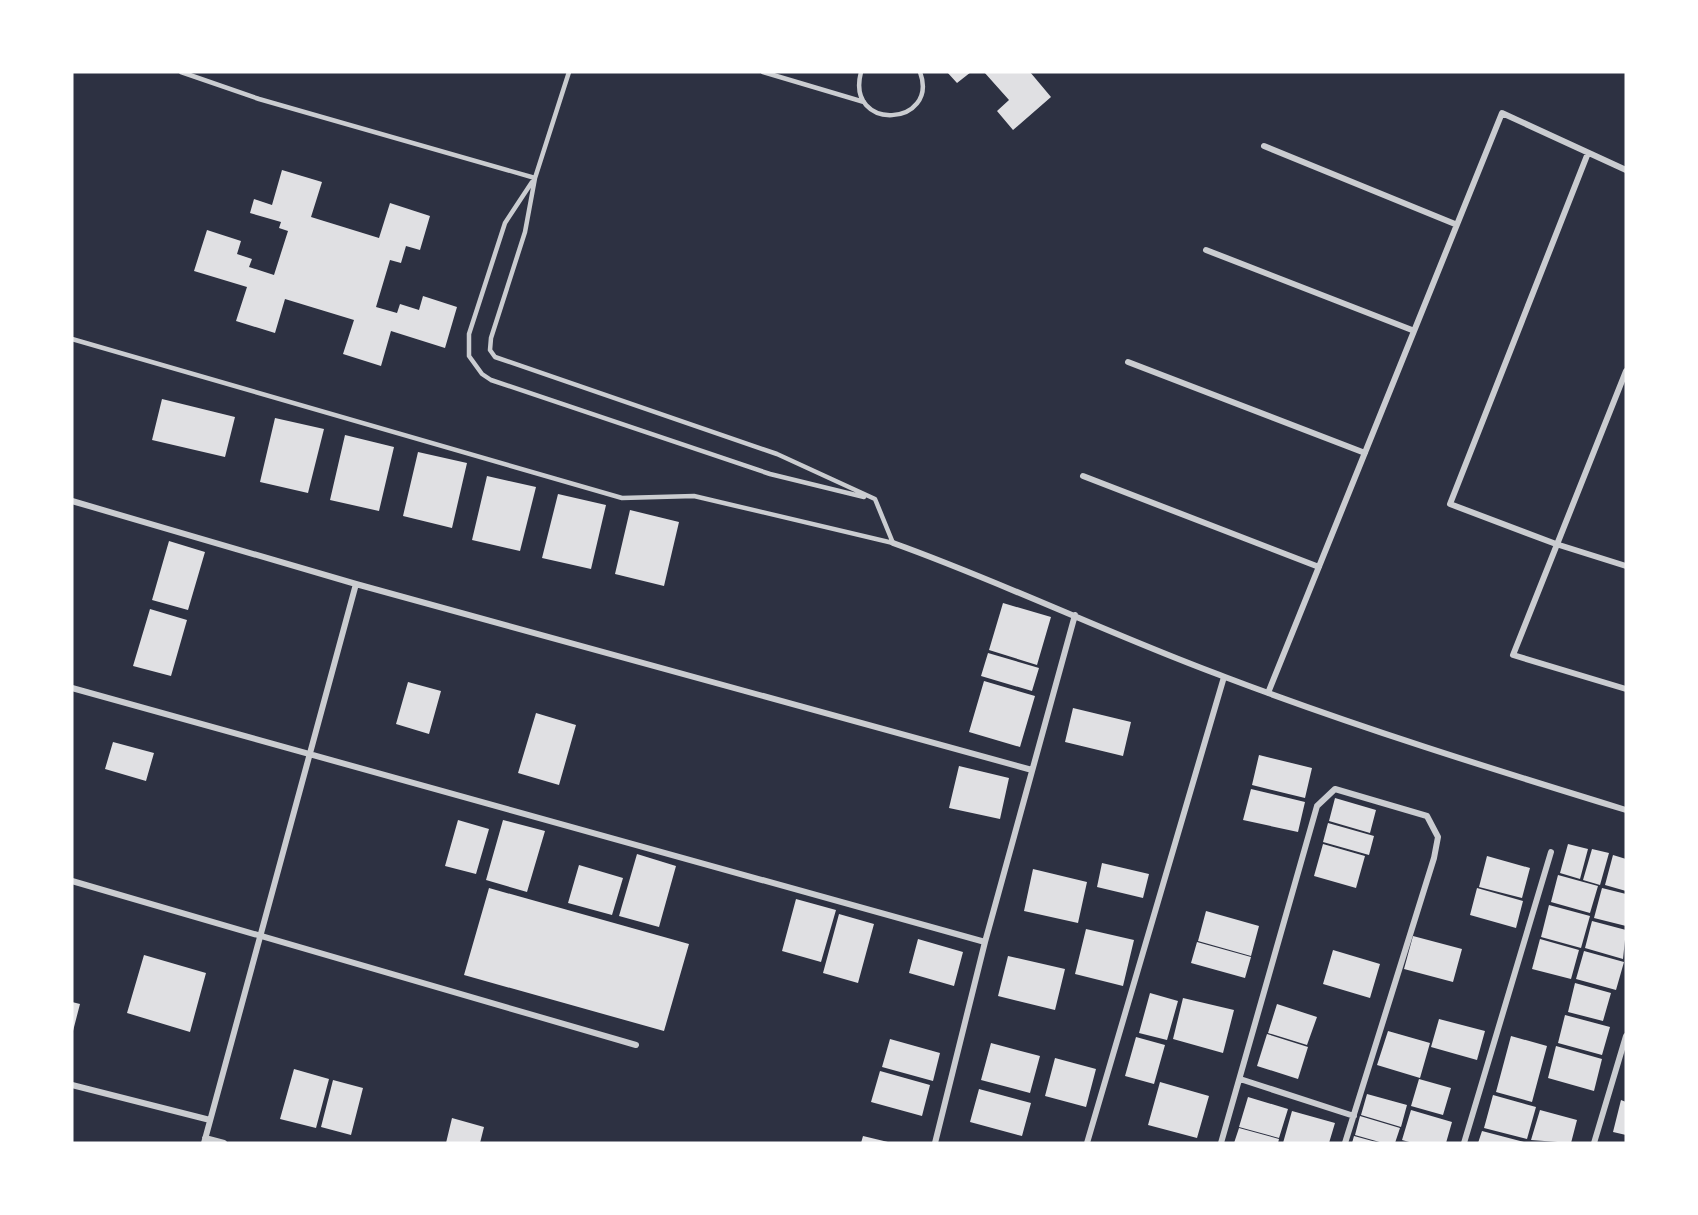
<svg xmlns="http://www.w3.org/2000/svg" width="1698" height="1215" font-family="Arial,sans-serif">
<style>
.building{fill:#e0e0e3}
.lines{fill:none;stroke-linecap:round;stroke-linejoin:round}
.service{stroke:#caccd0;stroke-width:4.5}
.minor{stroke:#caccd0;stroke-width:6}
</style>
<rect width="100%" height="100%" fill="#2d3142"/>
<!-- building -->
<path class="building" d="M 947,72 L 971,72 L 957,83 Z
M 984,72 L 1030,72 L 1051,97 L 1013,130 L 997,111 L 1009,100 Z
M 282,170 L 322,182 L 311,217 L 379,238 L 390,203 L 430,216 L 420,250 L 406,246 L 401,263 L 390,260 L 376,307 L 397,313 L 400,304 L 419,310 L 423,296 L 457,307 L 445,348 L 391,331 L 381,366 L 343,354 L 354,320 L 285,299 L 275,333 L 236,321 L 247,287 L 194,271 L 207,230 L 241,241 L 237,254 L 252,259 L 249,267 L 274,275 L 288,231 L 279,228 L 281,222 L 250,213 L 254,199 L 272,205 Z
M 162,399 L 235,417 L 225,457 L 152,440 Z
M 275,418 L 324,429 L 308,493 L 260,482 Z
M 345,435 L 394,447 L 379,511 L 330,500 Z
M 418,452 L 467,463 L 452,528 L 403,516 Z
M 487,476 L 536,487 L 520,551 L 472,540 Z
M 558,494 L 606,505 L 591,569 L 542,558 Z
M 630,510 L 679,522 L 664,586 L 615,574 Z
M 169,541 L 205,552 L 188,610 L 152,600 Z
M 1003,603 L 1051,617 L 1037,665 L 989,650 Z
M 150,609 L 187,620 L 171,676 L 133,666 Z
M 988,653 L 1039,668 L 1032,691 L 981,676 Z
M 984,681 L 1035,696 L 1020,747 L 969,732 Z
M 408,682 L 441,691 L 429,734 L 396,724 Z
M 1073,708 L 1131,722 L 1123,756 L 1065,742 Z
M 536,713 L 576,725 L 559,785 L 518,773 Z
M 113,742 L 154,753 L 146,781 L 105,769 Z
M 1259,755 L 1312,768 L 1305,798 L 1252,785 Z
M 959,766 L 1009,778 L 1000,819 L 949,808 Z
M 1251,789 L 1305,802 L 1298,832 L 1243,820 Z
M 1335,798 L 1376,810 L 1370,833 L 1329,821 Z
M 458,820 L 489,829 L 476,874 L 445,866 Z
M 503,820 L 545,831 L 527,892 L 486,880 Z
M 1328,823 L 1374,836 L 1369,855 L 1323,842 Z
M 1323,844 L 1365,856 L 1356,888 L 1314,876 Z
M 1568,844 L 1588,849 L 1580,879 L 1560,873 Z
M 1592,849 L 1609,853 L 1600,885 L 1583,880 Z
M 637,854 L 676,866 L 659,927 L 619,916 Z
M 1613,855 L 1626,859 L 1626,891 L 1605,885 Z
M 1487,856 L 1530,868 L 1522,898 L 1479,887 Z
M 1102,863 L 1149,874 L 1143,898 L 1097,887 Z
M 579,865 L 623,878 L 612,915 L 568,903 Z
M 1033,869 L 1087,882 L 1078,923 L 1024,911 Z
M 1558,875 L 1598,886 L 1590,913 L 1551,902 Z
M 489,888 L 689,944 L 664,1031 L 464,975 Z
M 1477,888 L 1523,901 L 1516,928 L 1470,915 Z
M 1602,888 L 1626,894 L 1626,926 L 1594,918 Z
M 796,899 L 836,910 L 821,962 L 782,951 Z
M 1549,905 L 1590,916 L 1581,948 L 1541,937 Z
M 1206,911 L 1259,926 L 1251,956 L 1198,941 Z
M 839,914 L 874,924 L 858,983 L 823,973 Z
M 1592,921 L 1626,930 L 1623,959 L 1585,948 Z
M 1086,929 L 1134,940 L 1123,986 L 1075,974 Z
M 1413,936 L 1462,949 L 1453,982 L 1404,969 Z
M 918,939 L 963,952 L 954,986 L 909,973 Z
M 1540,939 L 1579,950 L 1571,979 L 1532,969 Z
M 1197,942 L 1251,957 L 1245,978 L 1191,963 Z
M 1333,950 L 1380,964 L 1370,998 L 1323,984 Z
M 1584,951 L 1624,962 L 1616,990 L 1576,979 Z
M 144,955 L 206,973 L 190,1032 L 127,1013 Z
M 1008,956 L 1065,969 L 1055,1010 L 998,996 Z
M 1575,983 L 1611,993 L 1603,1021 L 1568,1012 Z
M 1150,993 L 1178,1001 L 1167,1040 L 1139,1033 Z
M 1183,998 L 1234,1010 L 1223,1053 L 1173,1039 Z
M 72,1002 L 80,1004 L 73,1031 L 72,1031 Z
M 1277,1004 L 1317,1017 L 1307,1045 L 1268,1033 Z
M 1565,1015 L 1610,1027 L 1602,1055 L 1558,1043 Z
M 1439,1019 L 1485,1031 L 1477,1060 L 1431,1047 Z
M 1388,1031 L 1430,1043 L 1420,1078 L 1377,1065 Z
M 1267,1034 L 1308,1047 L 1298,1079 L 1257,1066 Z
M 1511,1036 L 1547,1046 L 1532,1102 L 1496,1092 Z
M 1136,1037 L 1165,1045 L 1154,1084 L 1125,1076 Z
M 890,1039 L 940,1053 L 933,1081 L 882,1067 Z
M 991,1043 L 1040,1056 L 1030,1093 L 981,1080 Z
M 1556,1046 L 1602,1059 L 1594,1091 L 1548,1078 Z
M 1055,1058 L 1096,1069 L 1086,1107 L 1045,1096 Z
M 294,1069 L 329,1079 L 316,1128 L 280,1119 Z
M 880,1071 L 930,1085 L 922,1116 L 871,1102 Z
M 1419,1079 L 1451,1088 L 1443,1115 L 1411,1106 Z
M 333,1080 L 363,1088 L 351,1135 L 321,1127 Z
M 1160,1082 L 1209,1096 L 1197,1138 L 1148,1125 Z
M 979,1089 L 1031,1103 L 1022,1136 L 970,1122 Z
M 1367,1094 L 1407,1105 L 1401,1127 L 1361,1115 Z
M 1493,1095 L 1536,1107 L 1527,1139 L 1484,1128 Z
M 1248,1097 L 1288,1109 L 1279,1138 L 1239,1127 Z
M 1621,1100 L 1626,1102 L 1626,1135 L 1613,1132 Z
M 1411,1110 L 1452,1122 L 1446,1143 L 1413,1143 L 1402,1140 Z
M 1540,1110 L 1577,1120 L 1571,1143 L 1531,1140 Z
M 1292,1111 L 1335,1123 L 1329,1143 L 1283,1143 Z
M 1360,1116 L 1400,1128 L 1395,1143 L 1383,1143 L 1355,1135 Z
M 452,1118 L 484,1127 L 480,1143 L 446,1143 Z
M 1239,1128 L 1279,1139 L 1278,1143 L 1234,1143 Z
M 1482,1131 L 1524,1142 L 1524,1143 L 1478,1143 Z
M 863,1136 L 888,1142 L 888,1143 L 861,1143 Z
M 1354,1136 L 1376,1142 L 1376,1143 L 1352,1143 Z"/>
<g class="lines">
<!-- service -->
<path class="service" d="M 181,72 L 259,99 L 535,178 L 569,72
M 763,72 L 864,102
M 861,72 C 845,133 940,126 920,72
M 535,178 L 525,232 L 491,338 L 490,350 L 495,357 L 777,454 L 875,499 L 893,543
M 532,182 L 505,223 L 469,334 L 469,356 L 482,374 L 491,380 L 770,474 L 864,497
M 72,339 L 622,498 L 694,496 L 893,543"/>
<!-- minor -->
<path class="minor" d="M 1264,146 L 1455,224
M 1588,153 L 1450,504 L 1556,544 L 1626,566
M 1206,250 L 1412,330
M 1128,362 L 1365,453
M 1626,371 L 1513,655 L 1626,689
M 1083,476 L 1319,567
M 72,501 L 356,584 L 1032,770
M 893,543 C 1005,583 1113,636 1225,677 C 1357,727 1492,769 1626,810
M 72,688 L 985,942
M 1268,693 L 1502,113 L 1626,170
M 72,881 L 636,1045
M 1240,1079 L 1354,1116
M 72,1085 L 210,1120
M 205,1138 L 224,1143
M 204,1143 L 356,584
M 935,1143 L 985,942 L 1075,615
M 1087,1143 L 1224,677
M 1221,1143 L 1317,806 L 1335,789 L 1427,816 L 1438,837 L 1434,858 L 1345,1143
M 1464,1143 L 1551,852
M 1594,1143 L 1626,1036"/>
</g>
<!-- border -->
<rect width="1698" height="1215" fill="none" stroke="#ffffff" stroke-width="147"/>
</svg>
